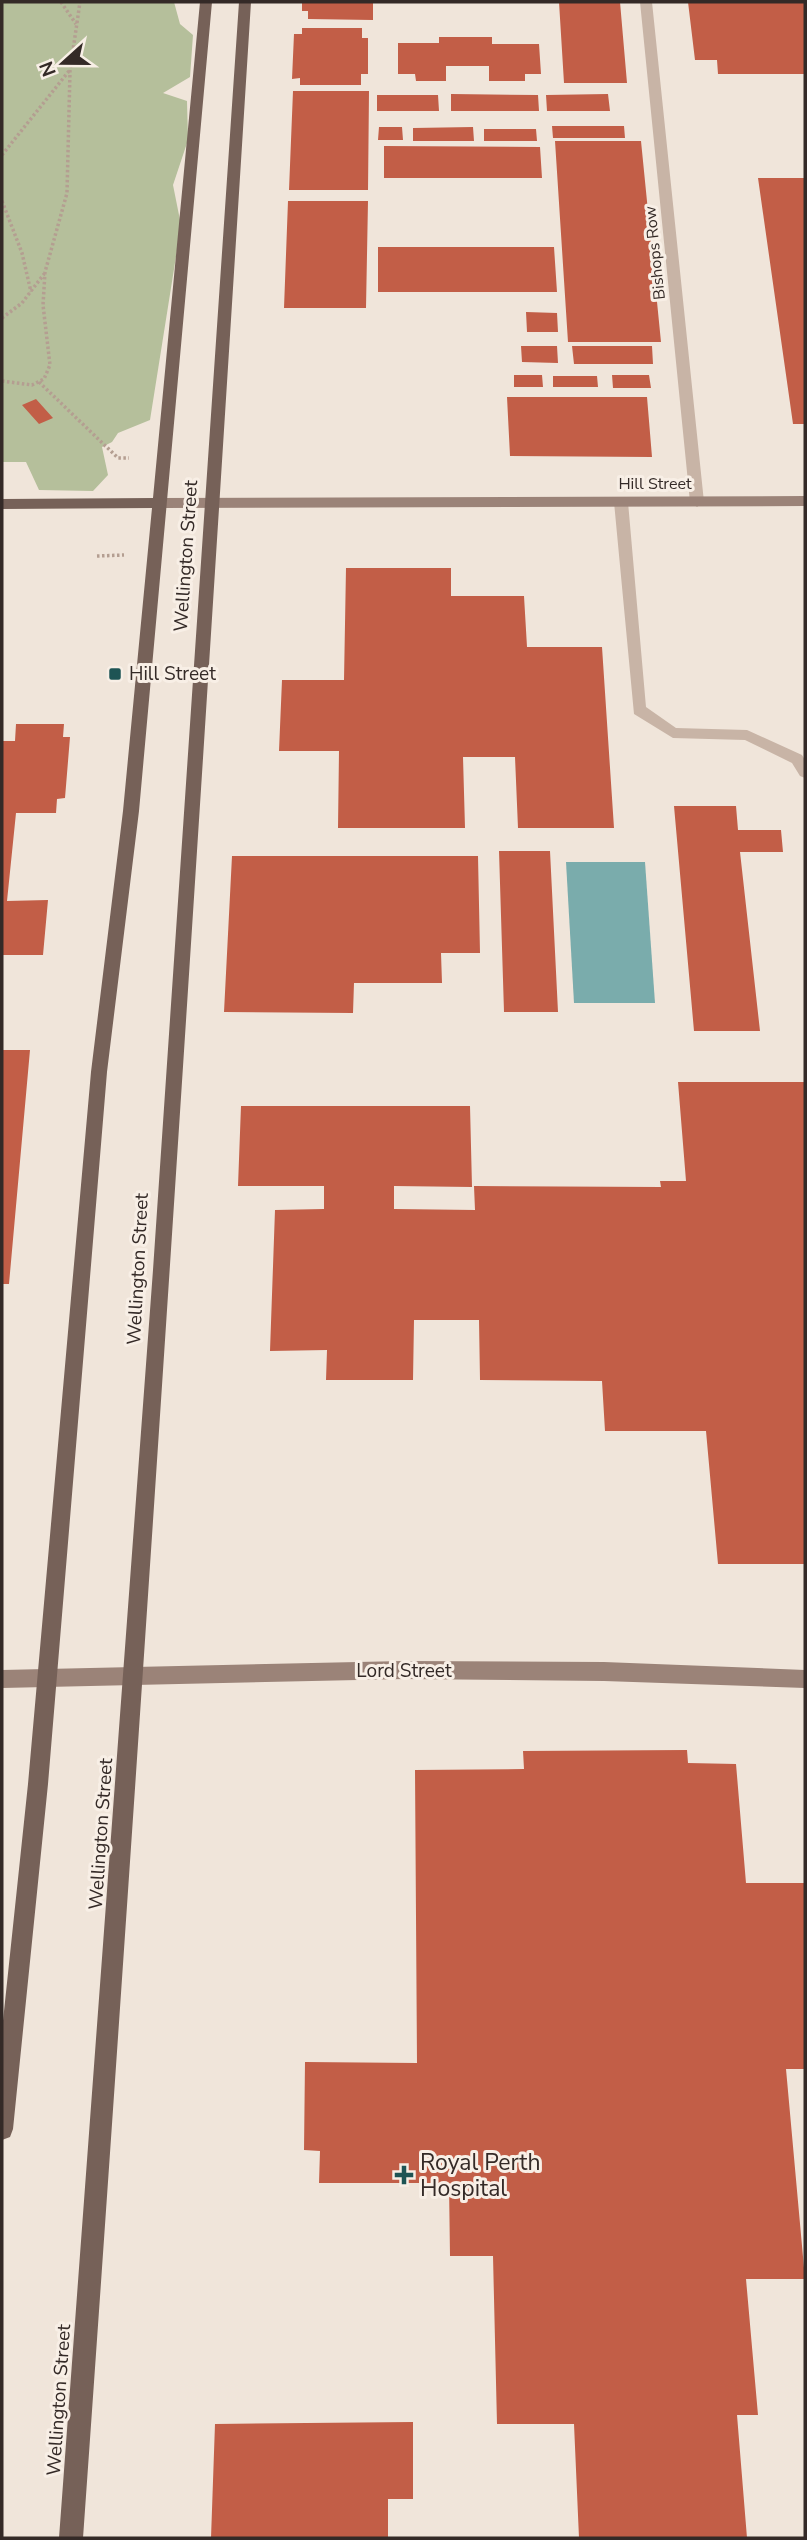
<svg xmlns="http://www.w3.org/2000/svg" width="807" height="2540" font-family="'Nunito Sans',sans-serif">
<style>
.green{fill:#b5bf9b}
.water{fill:#7aacac}
.building{fill:#c25e47}
.lines{fill:none;stroke-linecap:round;stroke-linejoin:round}
.path{stroke:#b49e91;stroke-width:3.5;stroke-dasharray:2.5 2.5;stroke-linecap:butt}
.service{fill:#c8b4a6;fill-rule:evenodd}
.secondary{fill:#9b8378;fill-rule:evenodd}
.primary{fill:#766158;fill-rule:evenodd}
.poi-dot{fill:#1e5454;stroke:#f8efe6;stroke-width:2.5}
.labels{text-anchor:middle;dominant-baseline:central;stroke-width:6;stroke-linejoin:round;paint-order:stroke}
.far-street-label{font-size:16px;fill:#342a27;stroke:#f8efe6}
.street-label{font-size:19px;fill:#342a27;stroke:#f8efe6}
.poi-label{font-size:19px;fill:#342a27;stroke:#f8efe6;text-anchor:start}
.near-poi-label{font-size:23px;fill:#342a27;stroke:#f8efe6;text-anchor:start}
</style>
<rect width="100%" height="100%" fill="#f0e5da"/>
<!-- green -->
<path class="green" d="M 2,2 L 174,2 L 180,24 L 193,35 L 190,77 L 163,93 L 187,101 L 188,140 L 173,185 L 181,225 L 150,420 L 118,433 L 112,442 L 102,447 L 108,475 L 93,491 L 39,490 L 26,462 L 2,462 Z"/>
<!-- water -->
<path class="water" d="M 566,862 L 645,862 L 655,1003 L 574,1003 Z"/>
<!-- building -->
<path class="building" d="M 302,2 L 373,2 L 373,20 L 308,19 L 308,11 L 302,11 Z
M 559,2 L 620,2 L 627,83 L 564,83 Z
M 688,2 L 805,2 L 805,74 L 718,74 L 717,60 L 695,60 Z
M 302,28 L 362,28 L 362,38 L 368,38 L 368,74 L 361,74 L 361,85 L 300,85 L 300,78 L 292,79 L 294,34 L 302,34 Z
M 439,37 L 492,37 L 492,44 L 539,44 L 541,74 L 525,74 L 525,81 L 489,81 L 489,66 L 446,66 L 446,81 L 416,81 L 415,74 L 398,74 L 398,43 L 439,43 Z
M 293,91 L 369,91 L 368,190 L 289,190 Z
M 451,94 L 538,95 L 539,111 L 451,111 Z
M 608,94 L 610,111 L 547,111 L 546,95 Z
M 377,95 L 438,95 L 439,111 L 377,111 Z
M 552,126 L 624,126 L 625,138 L 553,138 Z
M 379,127 L 402,127 L 403,140 L 378,140 Z
M 473,127 L 474,141 L 413,141 L 413,128 Z
M 484,129 L 536,129 L 537,141 L 484,141 Z
M 555,141 L 641,141 L 661,342 L 568,342 Z
M 384,146 L 540,147 L 542,178 L 384,178 Z
M 758,178 L 805,178 L 805,424 L 793,424 Z
M 288,201 L 368,201 L 366,308 L 284,308 Z
M 378,247 L 554,247 L 557,292 L 378,292 Z
M 526,312 L 557,313 L 558,332 L 527,332 Z
M 521,346 L 557,346 L 558,363 L 522,362 Z
M 572,346 L 652,346 L 653,364 L 574,364 Z
M 514,375 L 542,375 L 543,387 L 514,387 Z
M 612,375 L 649,375 L 651,388 L 613,388 Z
M 553,376 L 597,376 L 598,387 L 553,387 Z
M 507,397 L 647,397 L 652,457 L 510,456 Z
M 36,399 L 53,418 L 39,424 L 22,405 Z
M 346,568 L 451,568 L 451,596 L 524,596 L 527,647 L 602,647 L 614,828 L 518,828 L 515,757 L 463,757 L 465,828 L 338,828 L 339,751 L 279,751 L 282,680 L 344,680 Z
M 16,724 L 64,724 L 63,737 L 70,737 L 65,798 L 57,799 L 56,813 L 16,813 L 7,901 L 48,900 L 43,955 L 2,955 L 2,741 L 15,741 Z
M 674,806 L 736,806 L 738,830 L 781,830 L 783,852 L 740,852 L 760,1031 L 694,1031 Z
M 499,851 L 550,851 L 558,1012 L 504,1012 Z
M 232,856 L 478,856 L 480,953 L 441,953 L 442,983 L 354,983 L 353,1013 L 224,1012 Z
M 2,1050 L 30,1050 L 9,1284 L 2,1284 Z
M 678,1082 L 805,1082 L 805,1564 L 718,1564 L 706,1431 L 605,1431 L 602,1381 L 480,1380 L 479,1320 L 414,1320 L 413,1380 L 326,1380 L 327,1350 L 270,1351 L 275,1210 L 324,1209 L 324,1186 L 238,1186 L 241,1106 L 470,1106 L 472,1187 L 394,1186 L 394,1209 L 475,1210 L 474,1186 L 661,1187 L 660,1181 L 686,1181 Z
M 687,1750 L 688,1763 L 736,1764 L 746,1883 L 805,1883 L 805,2069 L 786,2069 L 805,2279 L 746,2279 L 758,2415 L 737,2415 L 747,2538 L 579,2538 L 574,2424 L 497,2424 L 493,2256 L 450,2256 L 449,2183 L 319,2183 L 320,2151 L 304,2150 L 305,2062 L 417,2063 L 415,1770 L 524,1769 L 523,1751 Z
M 413,2422 L 413,2499 L 388,2499 L 388,2538 L 211,2538 L 215,2424 Z"/>
<g class="lines">
<!-- path -->
<path class="path" d="M 61,2 L 76,24
M 2,155 L 69,71
M 2,201 L 22,253 L 31,292
M 2,318 L 22,303 L 44,274
M 2,381 L 32,385 L 44,379 L 50,365 L 43,305 L 45,272 L 67,193 L 70,71 L 80,2
M 39,382 L 118,458 L 129,458
M 97,556 L 124,555"/>
<!-- service -->
<path class="service" d="M 640,2 L 652,2 L 704,502 L 697,507 L 690,502 Z
M 621,497 L 628,502 L 646,707 L 676,728 L 747,730 L 802,755 L 805,760 L 805,778 L 800,776 L 792,763 L 745,740 L 673,738 L 634,714 L 614,502 Z"/>
<!-- secondary -->
<path class="secondary" d="M 805,496 L 805,506 L 159,508 L 152,503 L 159,498 Z
M 404,1661 L 604,1662 L 805,1670 L 805,1688 L 604,1681 L 404,1679 L 2,1688 L 2,1670 Z"/>
<!-- primary -->
<path class="primary" d="M 200,2 L 212,2 L 139,811 L 107,1072 L 48,1784 L 13,2129 L 10,2137 L 2,2140 L 2,2030 L 28,1784 L 91,1072 L 123,811 L 152,508 L 2,509 L 2,499 L 153,498 Z
M 239,2 L 251,2 C 198,848 143,1693 83,2538 L 59,2538 L 153,1270 Z"/>
</g>
<!-- markers -->
<g class="poi-dot">
<rect x="108" y="667" width="14" height="14" rx="3.5"/>
<path d="M400.5 2164.5h7v7h7v7h-7v7h-7v-7h-7v-7h7z"/>
</g>
<g class="labels">
<!-- far-street labels -->
<g class="far-street-label">
<text transform="translate(655 253) rotate(-96)">Bishops Row</text>
<text x="655" y="484">Hill Street</text>
</g>
<!-- street labels -->
<g class="street-label">
<text transform="translate(186 556) rotate(-86)">Wellington Street</text>
<text transform="translate(138 1269) rotate(-87)">Wellington Street</text>
<text x="404" y="1671">Lord Street</text>
<text transform="translate(101 1834) rotate(-86)">Wellington Street</text>
<text transform="translate(59 2400) rotate(-86)">Wellington Street</text>
</g>
<!-- poi labels -->
<g class="poi-label">
<text x="129" y="674">Hill Street</text>
</g>
<!-- near-poi labels -->
<g class="near-poi-label">
<text x="420" y="2162">Royal Perth<tspan x="420" dy="26">Hospital</tspan></text>
</g>
</g>
<!-- border -->
<rect width="807" height="2540" fill="none" stroke="#342a27" stroke-width="7"/>
<!-- north arrow -->
<g transform="translate(63 63) rotate(249)" stroke="#f8efe6" stroke-width="5" paint-order="stroke">
<path d="M0-5L12 26L0 18L-12 26Z" fill="#342a27"/>
<text y="-10" font-size="19" font-weight="bold" text-anchor="middle" fill="#342a27">N</text>
</g>
</svg>
